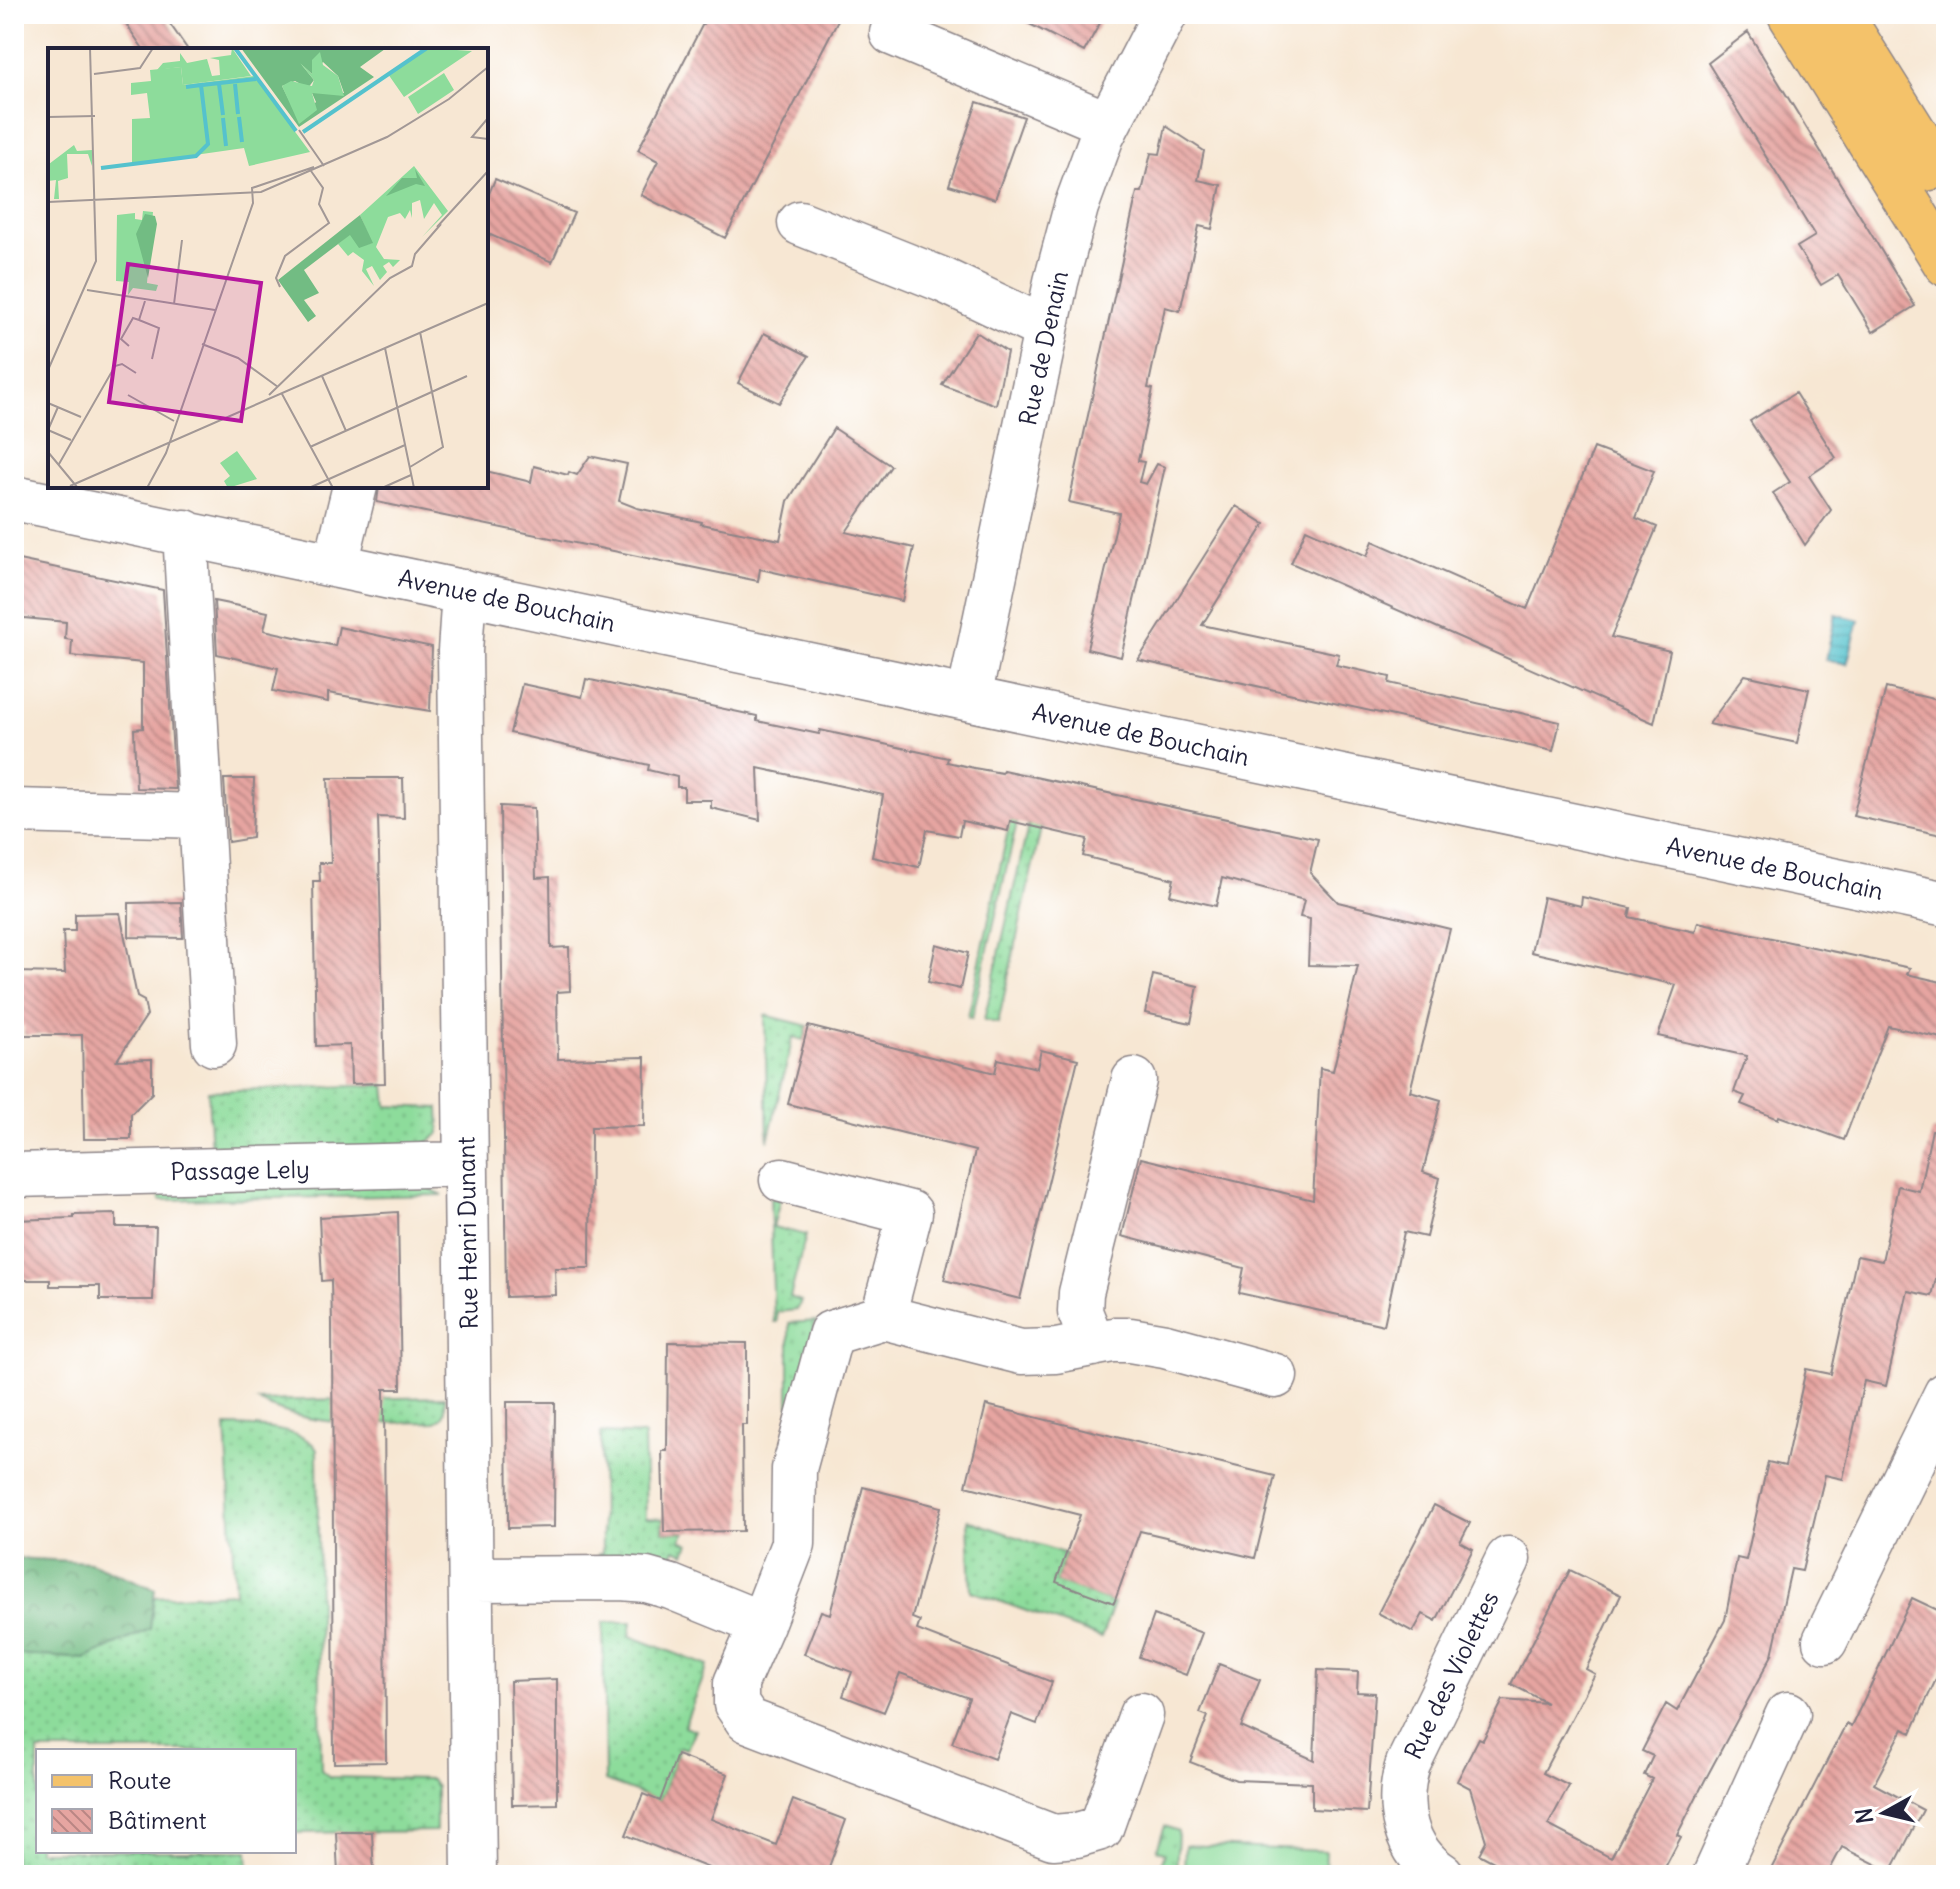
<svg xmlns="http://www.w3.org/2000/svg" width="1960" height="1889" font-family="Delius,sans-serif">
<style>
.grass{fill:url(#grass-dots);stroke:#587f6b;stroke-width:2}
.forest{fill:url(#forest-crowns);stroke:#4a6f5f;stroke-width:2}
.garden{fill:#8ddc9b;stroke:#587f6b;stroke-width:2}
.water{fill:url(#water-rules);stroke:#3c7284;stroke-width:2}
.building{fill:url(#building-back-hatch)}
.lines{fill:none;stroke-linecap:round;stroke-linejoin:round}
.minor-casing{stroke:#8c8487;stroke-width:47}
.major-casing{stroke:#8c8487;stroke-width:47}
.minor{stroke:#fff;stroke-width:44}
.major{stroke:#f4c26a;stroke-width:44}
.labels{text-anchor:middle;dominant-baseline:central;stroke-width:6;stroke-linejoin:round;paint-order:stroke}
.street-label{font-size:24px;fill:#22223b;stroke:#fff}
.inset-river{fill:none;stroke:#55c2cd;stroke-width:4}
.inset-road{fill:none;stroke:#a29896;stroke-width:2}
.view{fill:#b5179e;fill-opacity:0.15;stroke:#b5179e;stroke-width:4}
.inset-edge{fill:none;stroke:#22223b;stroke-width:4}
</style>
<defs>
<pattern id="grass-dots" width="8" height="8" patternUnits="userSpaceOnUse" patternTransform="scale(2)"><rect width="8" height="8" fill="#8ddc9b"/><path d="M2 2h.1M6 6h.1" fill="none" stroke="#79bc86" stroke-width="1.8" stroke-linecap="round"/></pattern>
<pattern id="forest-crowns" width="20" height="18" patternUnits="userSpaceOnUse" patternTransform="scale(2)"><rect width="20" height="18" fill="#72bc83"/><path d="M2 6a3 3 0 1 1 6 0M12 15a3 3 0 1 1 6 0" fill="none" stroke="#5d986c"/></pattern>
<pattern id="water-rules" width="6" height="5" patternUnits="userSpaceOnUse" patternTransform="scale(2)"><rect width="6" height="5" fill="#55c2cd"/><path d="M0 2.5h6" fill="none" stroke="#4aa6b1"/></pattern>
<pattern id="building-back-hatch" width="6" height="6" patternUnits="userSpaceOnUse" patternTransform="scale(2)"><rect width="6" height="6" fill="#e6a5a1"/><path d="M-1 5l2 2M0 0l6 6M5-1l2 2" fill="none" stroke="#ba8684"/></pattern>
</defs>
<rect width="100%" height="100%" fill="#fff"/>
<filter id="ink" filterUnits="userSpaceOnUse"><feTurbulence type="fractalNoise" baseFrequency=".0125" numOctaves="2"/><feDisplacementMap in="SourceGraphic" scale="16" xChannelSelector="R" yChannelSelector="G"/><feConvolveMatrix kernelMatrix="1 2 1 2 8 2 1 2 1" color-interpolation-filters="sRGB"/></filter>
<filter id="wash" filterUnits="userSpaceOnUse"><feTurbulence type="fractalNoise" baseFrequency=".006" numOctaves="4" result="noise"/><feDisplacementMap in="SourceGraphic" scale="32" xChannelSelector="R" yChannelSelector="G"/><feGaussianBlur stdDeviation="1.8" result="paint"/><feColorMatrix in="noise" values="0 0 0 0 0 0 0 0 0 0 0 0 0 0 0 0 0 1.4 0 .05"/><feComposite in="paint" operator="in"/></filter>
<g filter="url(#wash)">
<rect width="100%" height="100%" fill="#f7e7d3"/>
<!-- grass -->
<path class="grass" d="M 1020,774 L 1028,775 L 972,1018 L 968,1017 Z
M 1039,778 L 1041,828 L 998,1023 L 984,1020 Z
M 765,1015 L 808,1026 L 804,1040 L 793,1037 L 768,1141 Z
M 385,1085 L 387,1106 L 439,1108 L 440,1133 L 423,1146 L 211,1155 L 208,1091 Z
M 420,1184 L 443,1195 L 160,1200 L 159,1186 Z
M 770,1198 L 780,1200 L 773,1227 L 806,1235 L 790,1297 L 801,1301 L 797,1310 L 777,1312 L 777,1322 L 774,1322 Z
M 816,1321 L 789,1425 L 789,1323 Z
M 445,1397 C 445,1407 447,1419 435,1422 C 375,1422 313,1430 258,1401 Z
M 226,1426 C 249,1426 306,1428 317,1450 L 321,1770 L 331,1777 L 431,1779 L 436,1787 L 436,1831 L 294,1833 L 294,1751 L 38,1751 L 38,1851 L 248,1851 L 249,1875 L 14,1875 L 14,1604 L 235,1593 Z
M 601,1433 L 644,1435 L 646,1518 L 663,1519 L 663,1532 L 685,1532 L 680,1540 L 689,1544 L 685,1553 L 675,1549 L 667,1569 L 598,1563 L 598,1554 L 602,1554 Z
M 968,1520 L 1066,1554 L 1056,1582 L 1114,1603 L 1101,1638 L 971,1591 Z
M 603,1622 L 632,1622 L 630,1636 L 708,1666 L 684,1726 L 695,1730 L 687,1749 L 680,1747 L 660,1801 L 605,1781 Z
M 1165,1826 L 1178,1831 L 1176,1875 L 1157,1875 L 1165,1853 L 1157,1849 Z"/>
<!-- forest -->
<path class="forest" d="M 14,1558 L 90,1562 L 155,1589 L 150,1629 L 85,1659 L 14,1654 Z"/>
<!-- garden -->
<path class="garden" d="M 1185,1845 L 1326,1851 L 1325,1875 L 1184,1875 Z"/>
<!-- water -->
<path class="water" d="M 1836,614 L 1859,620 L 1847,664 L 1826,659 Z"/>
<g id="blocks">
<!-- building -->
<path class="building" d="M 119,14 L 163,14 L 188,50 L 144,50 Z
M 708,14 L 841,14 L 725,238 L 641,195 L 658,161 L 638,150 Z
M 1010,14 L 1105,14 L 1084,52 Z
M 1748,32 L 1915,306 L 1873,332 L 1838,275 L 1821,285 L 1797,247 L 1815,236 L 1708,63 Z
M 977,102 L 1024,117 L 995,199 L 949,185 Z
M 1166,126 L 1204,151 L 1198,180 L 1221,185 L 1212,229 L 1199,226 L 1180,311 L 1165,307 L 1148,388 L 1153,389 L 1138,461 L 1144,462 L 1139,482 L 1146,484 L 1157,464 L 1165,467 L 1121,657 L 1087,649 L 1119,513 L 1069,502 L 1137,192 L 1142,192 L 1151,153 L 1160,154 Z
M 495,179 L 574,213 L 552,262 L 486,233 L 486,201 Z
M 976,332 L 1007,352 L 996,405 L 942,385 Z
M 764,333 L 809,356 L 779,403 L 738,383 Z
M 1795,393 L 1836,458 L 1809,476 L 1831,510 L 1805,545 L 1773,493 L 1790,482 L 1750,421 Z
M 834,428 L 891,466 L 846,532 L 914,548 L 902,601 L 760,569 L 758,581 L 377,502 L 379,486 L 486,486 L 486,471 L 531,482 L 534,466 L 568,475 L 569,472 L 577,475 L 590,456 L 627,464 L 619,501 L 637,508 L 702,522 L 701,524 L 780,540 L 788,501 Z
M 1594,448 L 1654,471 L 1636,518 L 1657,527 L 1611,637 L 1670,651 L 1654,723 L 1291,563 L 1306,529 L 1367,556 L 1373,541 L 1527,609 Z
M 1236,506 L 1265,524 L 1202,625 L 1339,654 L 1336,665 L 1390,677 L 1389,683 L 1560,722 L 1553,751 L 1138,660 Z
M 14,559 L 163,590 L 175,789 L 136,788 L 134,729 L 143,728 L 143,663 L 71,656 L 72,640 L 65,639 L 66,622 L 14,617 Z
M 214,601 L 268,612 L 264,630 L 335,646 L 339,627 L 432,647 L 430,711 L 328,693 L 328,702 L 273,691 L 278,668 L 217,654 Z
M 1745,675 L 1809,689 L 1797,743 L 1709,724 Z
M 586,679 L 757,716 L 757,721 L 819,734 L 820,730 L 948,758 L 947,762 L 974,768 L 1002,773 L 1003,770 L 1318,839 L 1310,873 L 1338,902 L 1450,929 L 1410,1091 L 1441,1100 L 1423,1172 L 1440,1178 L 1426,1237 L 1404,1232 L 1384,1325 L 1239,1293 L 1244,1268 L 1122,1236 L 1141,1158 L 1313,1200 L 1320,1068 L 1333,1071 L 1358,966 L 1308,965 L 1310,919 L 1300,917 L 1304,900 L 1222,878 L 1216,906 L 1170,895 L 1174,879 L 1083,856 L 1087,839 L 1010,821 L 1008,831 L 962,821 L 959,836 L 927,830 L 919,867 L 872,857 L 883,795 L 758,768 L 760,820 L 711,808 L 711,800 L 684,800 L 684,787 L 677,787 L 677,777 L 648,770 L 649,765 L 510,733 L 522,684 L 582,697 Z
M 1886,688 L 1946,702 L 1946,836 L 1853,816 Z
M 328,778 L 403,778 L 404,818 L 378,817 L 385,1083 L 351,1084 L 350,1045 L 316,1046 L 313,881 L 320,881 L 319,863 L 331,863 Z
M 224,779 L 254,779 L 252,838 L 228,842 Z
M 500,806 L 534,808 L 536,878 L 550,877 L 551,948 L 569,947 L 570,991 L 557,992 L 558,1059 L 645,1057 L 644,1126 L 591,1127 L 590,1268 L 555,1268 L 556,1295 L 506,1297 Z
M 1543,897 L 1581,906 L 1582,897 L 1631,908 L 1629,917 L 1695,932 L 1698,922 L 1910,968 L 1907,974 L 1946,983 L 1946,1039 L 1888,1026 L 1844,1140 L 1779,1116 L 1778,1119 L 1741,1104 L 1745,1096 L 1734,1092 L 1747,1056 L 1658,1036 L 1676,985 L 1531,952 Z
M 181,902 L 183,938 L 129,937 L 129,903 Z
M 120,913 L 137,997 L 144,1001 L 147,1015 L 117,1060 L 152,1059 L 152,1093 L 131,1114 L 131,1139 L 84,1139 L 82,1035 L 24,1035 L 24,1026 L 14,1026 L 14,972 L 65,973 L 63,931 L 75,931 L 75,914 Z
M 936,944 L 968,953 L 960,989 L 928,982 Z
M 1153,975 L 1198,986 L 1191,1023 L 1145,1013 Z
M 808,1026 L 995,1073 L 998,1059 L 1037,1068 L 1041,1050 L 1078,1059 L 1020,1299 L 944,1280 L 975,1151 L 788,1104 Z
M 1932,1130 L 1946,1132 L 1946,1235 L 1932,1296 L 1908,1291 L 1886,1386 L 1864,1381 L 1843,1479 L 1825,1475 L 1802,1571 L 1791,1569 L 1772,1655 L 1705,1780 L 1677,1835 L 1681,1837 L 1661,1875 L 1518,1875 L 1479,1854 L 1486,1841 L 1470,1788 L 1457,1781 L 1479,1738 L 1483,1740 L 1503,1700 L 1547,1703 L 1511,1684 L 1570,1570 L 1621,1595 L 1586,1669 L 1595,1674 L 1543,1773 L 1569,1786 L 1548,1825 L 1611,1858 L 1652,1779 L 1644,1775 L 1653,1756 L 1642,1751 L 1666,1704 L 1677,1711 L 1725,1620 L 1737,1558 L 1746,1560 L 1768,1462 L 1785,1466 L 1806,1369 L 1831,1374 L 1857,1256 L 1882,1261 L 1898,1186 L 1919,1191 Z
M 398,1212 L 401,1389 L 384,1389 L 386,1762 L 334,1763 L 332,1324 L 331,1280 L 322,1281 L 319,1217 Z
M 116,1214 L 116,1227 L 156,1227 L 153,1300 L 100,1300 L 100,1286 L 50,1286 L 50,1280 L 14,1280 L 14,1220 L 74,1218 L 74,1215 Z
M 668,1342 L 747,1343 L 747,1425 L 742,1425 L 743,1531 L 664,1532 L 662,1451 L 667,1451 Z
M 507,1402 L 555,1402 L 554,1527 L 508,1528 Z
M 986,1405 L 1275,1476 L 1255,1558 L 1140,1531 L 1114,1603 L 1056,1582 L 1080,1515 L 966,1486 Z
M 863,1487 L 941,1507 L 912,1618 L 920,1621 L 917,1630 L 1052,1682 L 1037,1724 L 1011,1714 L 994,1759 L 952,1743 L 969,1698 L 900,1673 L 884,1712 L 843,1696 L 852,1672 L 804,1654 L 821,1611 L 830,1614 Z
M 1434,1505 L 1470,1523 L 1460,1542 L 1473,1549 L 1436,1621 L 1423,1614 L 1413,1632 L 1378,1613 Z
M 1912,1598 L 1946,1614 L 1946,1658 L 1911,1733 L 1903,1729 L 1874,1784 L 1923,1810 L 1891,1872 L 1842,1847 L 1827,1875 L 1768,1875 L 1846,1724 L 1851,1727 Z
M 1154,1615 L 1202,1633 L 1186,1675 L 1139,1657 Z
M 1219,1664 L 1260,1680 L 1241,1727 L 1314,1760 L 1318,1670 L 1358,1672 L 1357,1692 L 1375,1693 L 1367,1812 L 1312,1809 L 1312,1783 L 1236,1780 L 1190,1762 L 1208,1716 L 1200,1713 Z
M 557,1679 L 557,1804 L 512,1805 L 510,1681 Z
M 677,1755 L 728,1774 L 711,1819 L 776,1845 L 793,1800 L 846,1820 L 829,1867 L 846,1875 L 726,1875 L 626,1835 L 643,1794 L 660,1801 Z
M 336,1832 L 372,1832 L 374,1875 L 338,1875 Z"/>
</g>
</g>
<g filter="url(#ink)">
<use href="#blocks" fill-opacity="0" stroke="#8c8487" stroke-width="2"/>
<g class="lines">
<defs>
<path id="minor" d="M 892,33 L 1108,124
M 800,223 L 943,280 L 1046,329
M 14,498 L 1946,904
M 185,532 L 214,1044
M 336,564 L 355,486
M 464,592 L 460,651 L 474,1875
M 969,698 L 1056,282 L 1076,207 L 1102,136 L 1165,14
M 14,811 L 201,816
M 14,1175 L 466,1164
M 782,1180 L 910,1213 L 883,1317
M 1093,1344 L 1080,1312 L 1081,1293 L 1134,1080
M 472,1579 L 621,1578 L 646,1580 L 671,1587 L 762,1624 L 736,1683 L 736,1704 L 747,1720 L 1053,1837 L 1077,1835 L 1101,1828 L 1141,1715
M 762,1624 L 793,1544 L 794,1469 L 831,1333 L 883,1317 L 1021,1352 L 1056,1351 L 1113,1340 L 1130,1340 L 1165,1346 L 1275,1376
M 1825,1641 L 1946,1394
M 1442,1875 C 1404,1850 1395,1806 1408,1764 L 1508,1559
M 1715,1875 L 1788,1714"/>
<path id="major" d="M 1790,14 L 1946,264
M 1840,14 L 1928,154
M 1883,131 C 1898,155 1904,178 1936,166"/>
</defs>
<!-- minor casing -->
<use href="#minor" class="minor-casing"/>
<!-- major casing -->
<use href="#major" class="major-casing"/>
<!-- minor -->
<use href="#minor" class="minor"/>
<!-- major -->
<use href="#major" class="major"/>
</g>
</g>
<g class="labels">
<!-- street labels -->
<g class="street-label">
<text transform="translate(1043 348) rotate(-78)">Rue de Denain</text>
<text transform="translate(507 600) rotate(12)">Avenue de Bouchain</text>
<text transform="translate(1141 734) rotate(12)">Avenue de Bouchain</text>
<text transform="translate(1775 868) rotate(12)">Avenue de Bouchain</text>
<text transform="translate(240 1170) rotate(-1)">Passage Lely</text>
<text transform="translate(467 1233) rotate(-91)">Rue Henri Dunant</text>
<text transform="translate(1451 1675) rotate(-64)">Rue des Violettes</text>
</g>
</g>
<!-- overview -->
<g transform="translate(48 48)">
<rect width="440" height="440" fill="#f7e7d3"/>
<path d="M 184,0 L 203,28 L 135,37 L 133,19 L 109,22 L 115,15 L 132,13 L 132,5 L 139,15 L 159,11 L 164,28 L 172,27 L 171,12 L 162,10 L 183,7 ZM 396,25 L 406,42 L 370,66 L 360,49 ZM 26,97 L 29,103 L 44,102 L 44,118 L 40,106 L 19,106 L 20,130 L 10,133 L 11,151 L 6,151 L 8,132 L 0,133 L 1,116 ZM 366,118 L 400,163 L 374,189 L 394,167 L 386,155 L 376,171 L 372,152 L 364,155 L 364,170 L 362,162 L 357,171 L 352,165 L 340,169 L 328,199 L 336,211 L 352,212 L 345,219 L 341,214 L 335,218 L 339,224 L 332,232 L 324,218 L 318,221 L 326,238 L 314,223 L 316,212 L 305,204 L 300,208 L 290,196 L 302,186 L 314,198 L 324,195 L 312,167 ZM 95,163 L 105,164 L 99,235 L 110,237 L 108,243 L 85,240 L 80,247 L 81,234 L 68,233 L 69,167 L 87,165 L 87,171 L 94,172 ZM 189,403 L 209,431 L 180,440 L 176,433 L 182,428 L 172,415 Z" fill="#8ddc9b"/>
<path d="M 193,0 L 337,0 L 337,1 L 312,19 L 326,29 L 251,79 ZM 275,14 L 290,28 L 296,45 L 264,45 L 268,54 L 251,72 L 234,38 L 247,33 L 260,40 L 266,32 L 253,16 L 264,26 ZM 367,121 L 377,138 L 368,136 L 338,148 L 354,130 L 369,130 ZM 97,166 L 107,168 L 109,176 L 100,230 L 88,186 ZM 312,167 L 325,195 L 311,200 L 302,187 L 256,222 L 271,245 L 256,252 L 268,268 L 260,274 L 230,232 Z" fill="#72bc83" fill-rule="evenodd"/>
<path d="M 272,4 L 275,17 L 290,28 L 296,48 L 264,45 L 269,62 L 251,76 L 234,38 L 243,33 L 264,38 L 266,32 L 252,15 L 264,26 L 264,12 Z" fill="#8ddc9b"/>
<path d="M 378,0 L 424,3 L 356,49 L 340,26 ZM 133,19 L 135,37 L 206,28 L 262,104 L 201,118 L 196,100 L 84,116 L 84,71 L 102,70 L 99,45 L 83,47 L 83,35 L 103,33 L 102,22 Z" fill="#8ddc9b"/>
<path class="inset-river" d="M 187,0 L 248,83M 171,36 L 175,67M 187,36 L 190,66M 154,37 L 208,31M 191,69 L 194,94M 175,70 L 178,98M 255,84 L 379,0M 53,120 L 148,108 L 160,96 L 153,37 L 138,39"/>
<path class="inset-road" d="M 46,26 L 92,20 L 105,0M 0,69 L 47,68M 440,70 L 424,89 L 440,91M 251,82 L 276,118M 0,154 L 213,144 L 339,89 L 401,51 L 440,19M 389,179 L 440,123M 232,239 L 228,230 L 237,208 L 281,175 L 271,156 L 275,140 L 263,123M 39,242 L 167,262M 126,256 L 134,192M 91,272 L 111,280 L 104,311M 154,296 L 190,310 L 230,339M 81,298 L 73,291 L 85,270 L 91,272 L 97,253M 337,300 L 366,440M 0,322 L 48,213 L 42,0M 274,328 L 298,383M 234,346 L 285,440M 80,347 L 126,373M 221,347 L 342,230 L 364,218 L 367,206 L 393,176M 0,355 L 33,369M 0,382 L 23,392M 0,382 L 10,359M 262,399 L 419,328M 0,404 L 29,439M 11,416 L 67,318 L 74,316 L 88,325M 362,419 L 395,399 L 372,284M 22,438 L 440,255M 99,440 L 118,405 L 205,155 L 204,140 L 266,119M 261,440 L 357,397M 334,440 L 363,427"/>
<path class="view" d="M 80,216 L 213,235 L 193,373 L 61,354 Z"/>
<rect width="440" height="440" class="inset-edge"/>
</g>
<!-- margin -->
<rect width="1960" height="1889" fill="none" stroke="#fff" stroke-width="48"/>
<!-- legend -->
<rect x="36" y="1749" width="260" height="104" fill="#ffffff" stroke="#a7a7b1" stroke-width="2"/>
<rect x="52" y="1775" width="40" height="12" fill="#f4c26a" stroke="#a7a7b1" stroke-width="2"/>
<text x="108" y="1789" font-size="24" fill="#22223b">Route</text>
<rect x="52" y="1809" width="40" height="24" fill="url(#building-back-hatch)" stroke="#a7a7b1" stroke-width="2"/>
<text x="108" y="1829" font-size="24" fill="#22223b">Bâtiment</text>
<!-- north arrow -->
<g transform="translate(1884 1813) rotate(262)" stroke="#ffffff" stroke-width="6" paint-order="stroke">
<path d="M0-6L14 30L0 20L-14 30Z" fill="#22223b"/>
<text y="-12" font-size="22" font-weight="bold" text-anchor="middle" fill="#22223b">N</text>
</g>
</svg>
